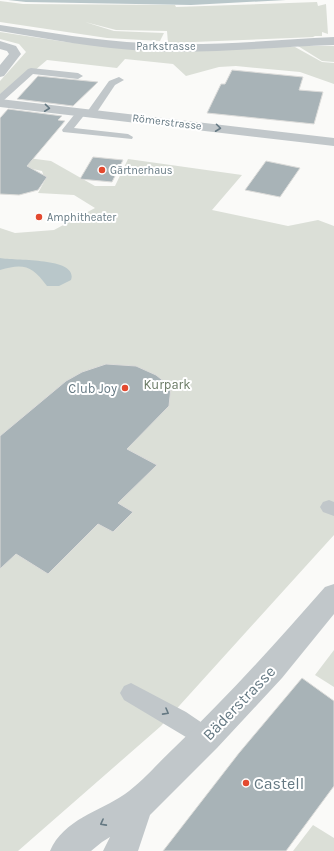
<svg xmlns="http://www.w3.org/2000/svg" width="334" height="851" font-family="Karla,sans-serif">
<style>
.green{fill:#dbdfd7}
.water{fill:#b9c7ca}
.building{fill:#a8b3b7;stroke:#dcdcda}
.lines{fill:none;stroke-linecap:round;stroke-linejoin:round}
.lane{fill:#c1c7ca;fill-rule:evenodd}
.street{fill:#c1c7ca;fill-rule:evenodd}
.oneway{stroke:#657983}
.poi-dot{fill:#e3492f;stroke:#fff;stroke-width:1.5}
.labels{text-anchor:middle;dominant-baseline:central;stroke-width:4;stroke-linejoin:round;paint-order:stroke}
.far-street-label{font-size:11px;fill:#657983;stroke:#fff}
.far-poi-label{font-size:11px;fill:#657983;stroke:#fff;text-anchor:start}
.park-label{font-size:13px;fill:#6a7a64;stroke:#fff}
.poi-label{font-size:13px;fill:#657983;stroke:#fff;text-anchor:end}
.near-street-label{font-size:16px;fill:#657983;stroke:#fff}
.near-poi-label{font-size:16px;fill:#657983;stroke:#fff;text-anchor:start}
</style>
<rect width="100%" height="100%" fill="#fafaf8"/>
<!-- green -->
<path class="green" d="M 0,1 L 23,4 L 175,5 L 176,7 L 317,2 L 318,6 L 326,4 L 328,34 L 322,32 L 322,36 L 313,36 L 315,37 L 168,43 L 167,31 L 116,30 L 85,22 L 114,31 L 164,33 L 160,41 L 107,38 L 0,22 Z
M 0,32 L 66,42 L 117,47 L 295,47 L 322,62 L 334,63 L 334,84 L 300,72 L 236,66 L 219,67 L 186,76 L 173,64 L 125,59 L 117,68 L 47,60 L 7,94 L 0,94 L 0,81 L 26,52 L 19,44 L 0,39 Z
M 298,46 L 334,46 L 334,62 L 322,61 Z
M 28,158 L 51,161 L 95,186 L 115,186 L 128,159 L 242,175 L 212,210 L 288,226 L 318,220 L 334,226 L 334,535 L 161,726 L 18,851 L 0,851 L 0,228 L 15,233 L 54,230 L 95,208 L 74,195 L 38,193 L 45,180 L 42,171 L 23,167 Z
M 334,650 L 334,687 L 315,675 Z
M 313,825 L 334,838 L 334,851 L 293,851 Z"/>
<!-- water -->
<path class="water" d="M 8,0 L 286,0 L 191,5 L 26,2 Z
M 0,258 C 15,261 79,257 71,280 L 59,286 L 47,286 C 32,266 24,263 0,270 Z"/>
<!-- building -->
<path class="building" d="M 232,70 L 303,77 L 299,90 L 323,92 L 314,124 L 207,113 L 221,84 L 225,84 Z
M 38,76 L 98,82 L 73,106 L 17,99 Z
M 8,109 L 62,116 L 58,120 L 65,121 L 27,166 L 47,177 L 38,190 L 19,195 L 0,194 L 0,118 Z
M 93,157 L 123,160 L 112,182 L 80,179 Z
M 266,161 L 300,168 L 280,197 L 245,190 Z
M 106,364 L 136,366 L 156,375 L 171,387 L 169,406 L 127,449 L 157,465 L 118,503 L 133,512 L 113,532 L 98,524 L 48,574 L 16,554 L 0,569 L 0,436 L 66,381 L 82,372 Z
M 302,678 L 334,701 L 334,786 L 286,851 L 163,851 L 239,753 Z"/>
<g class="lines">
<!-- lane -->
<path class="lane" d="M 31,68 L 78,73 L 83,76 L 78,79 L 33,74 L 3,101 L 0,102 L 0,94 L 28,69 Z
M 119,77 L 124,80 L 115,85 L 95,115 L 91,116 L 86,113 L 74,128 L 128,134 L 133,137 L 132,139 L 63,132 L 62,130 L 78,110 L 82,109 L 87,112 L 109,81 Z
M 329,500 L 334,502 L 334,516 L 323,512 L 320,507 L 323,502 Z
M 131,683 L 186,712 L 214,731 L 217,738 L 214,745 L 206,749 L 124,700 L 120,693 L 124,686 Z"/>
<!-- street -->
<path class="street" d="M 0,25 C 48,32 96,41 145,43 C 208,47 271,40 334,37 L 334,45 C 271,47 208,54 145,51 C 96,48 48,39 0,31 Z
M 0,41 L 16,46 L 21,54 L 4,76 L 0,77 L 0,65 L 9,54 L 7,51 L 0,49 Z
M 0,99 L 334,138 L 334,146 L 0,107 Z
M 334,584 L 334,614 L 282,678 L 217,748 L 150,815 L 138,851 L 103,851 L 110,837 L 102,842 L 91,851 L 50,851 C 64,819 99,812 125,794 C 142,782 159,762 174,748 C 227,697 276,643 325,587 Z"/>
</g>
<!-- one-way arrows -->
<defs><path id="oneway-chevron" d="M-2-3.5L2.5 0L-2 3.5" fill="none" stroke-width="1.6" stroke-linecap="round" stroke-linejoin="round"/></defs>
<g class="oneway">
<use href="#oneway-chevron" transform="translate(47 108) rotate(6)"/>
<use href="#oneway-chevron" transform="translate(218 128) rotate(7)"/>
<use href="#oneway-chevron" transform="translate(166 712) rotate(29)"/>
<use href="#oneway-chevron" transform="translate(103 823) rotate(152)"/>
</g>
<!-- markers -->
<g class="poi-dot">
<circle cx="102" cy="170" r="4"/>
<circle cx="39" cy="217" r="4"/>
<circle cx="125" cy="388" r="4"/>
<circle cx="246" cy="783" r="4"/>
</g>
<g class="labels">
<!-- far-street labels -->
<g class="far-street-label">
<text x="166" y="46">Parkstrasse</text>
<text transform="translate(167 122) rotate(7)">Römerstrasse</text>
</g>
<!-- far-poi labels -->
<g class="far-poi-label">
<text x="110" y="170">Gärtnerhaus</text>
<text x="47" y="217">Amphitheater</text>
</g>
<!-- park labels -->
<g class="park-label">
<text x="167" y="384">Kurpark</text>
</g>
<!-- poi labels -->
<g class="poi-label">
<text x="117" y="388">Club Joy</text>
</g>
<!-- near-street labels -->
<g class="near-street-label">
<text transform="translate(239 703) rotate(-46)">Bäderstrasse</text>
</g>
<!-- near-poi labels -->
<g class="near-poi-label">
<text x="254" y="783">Castell</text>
</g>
</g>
</svg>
